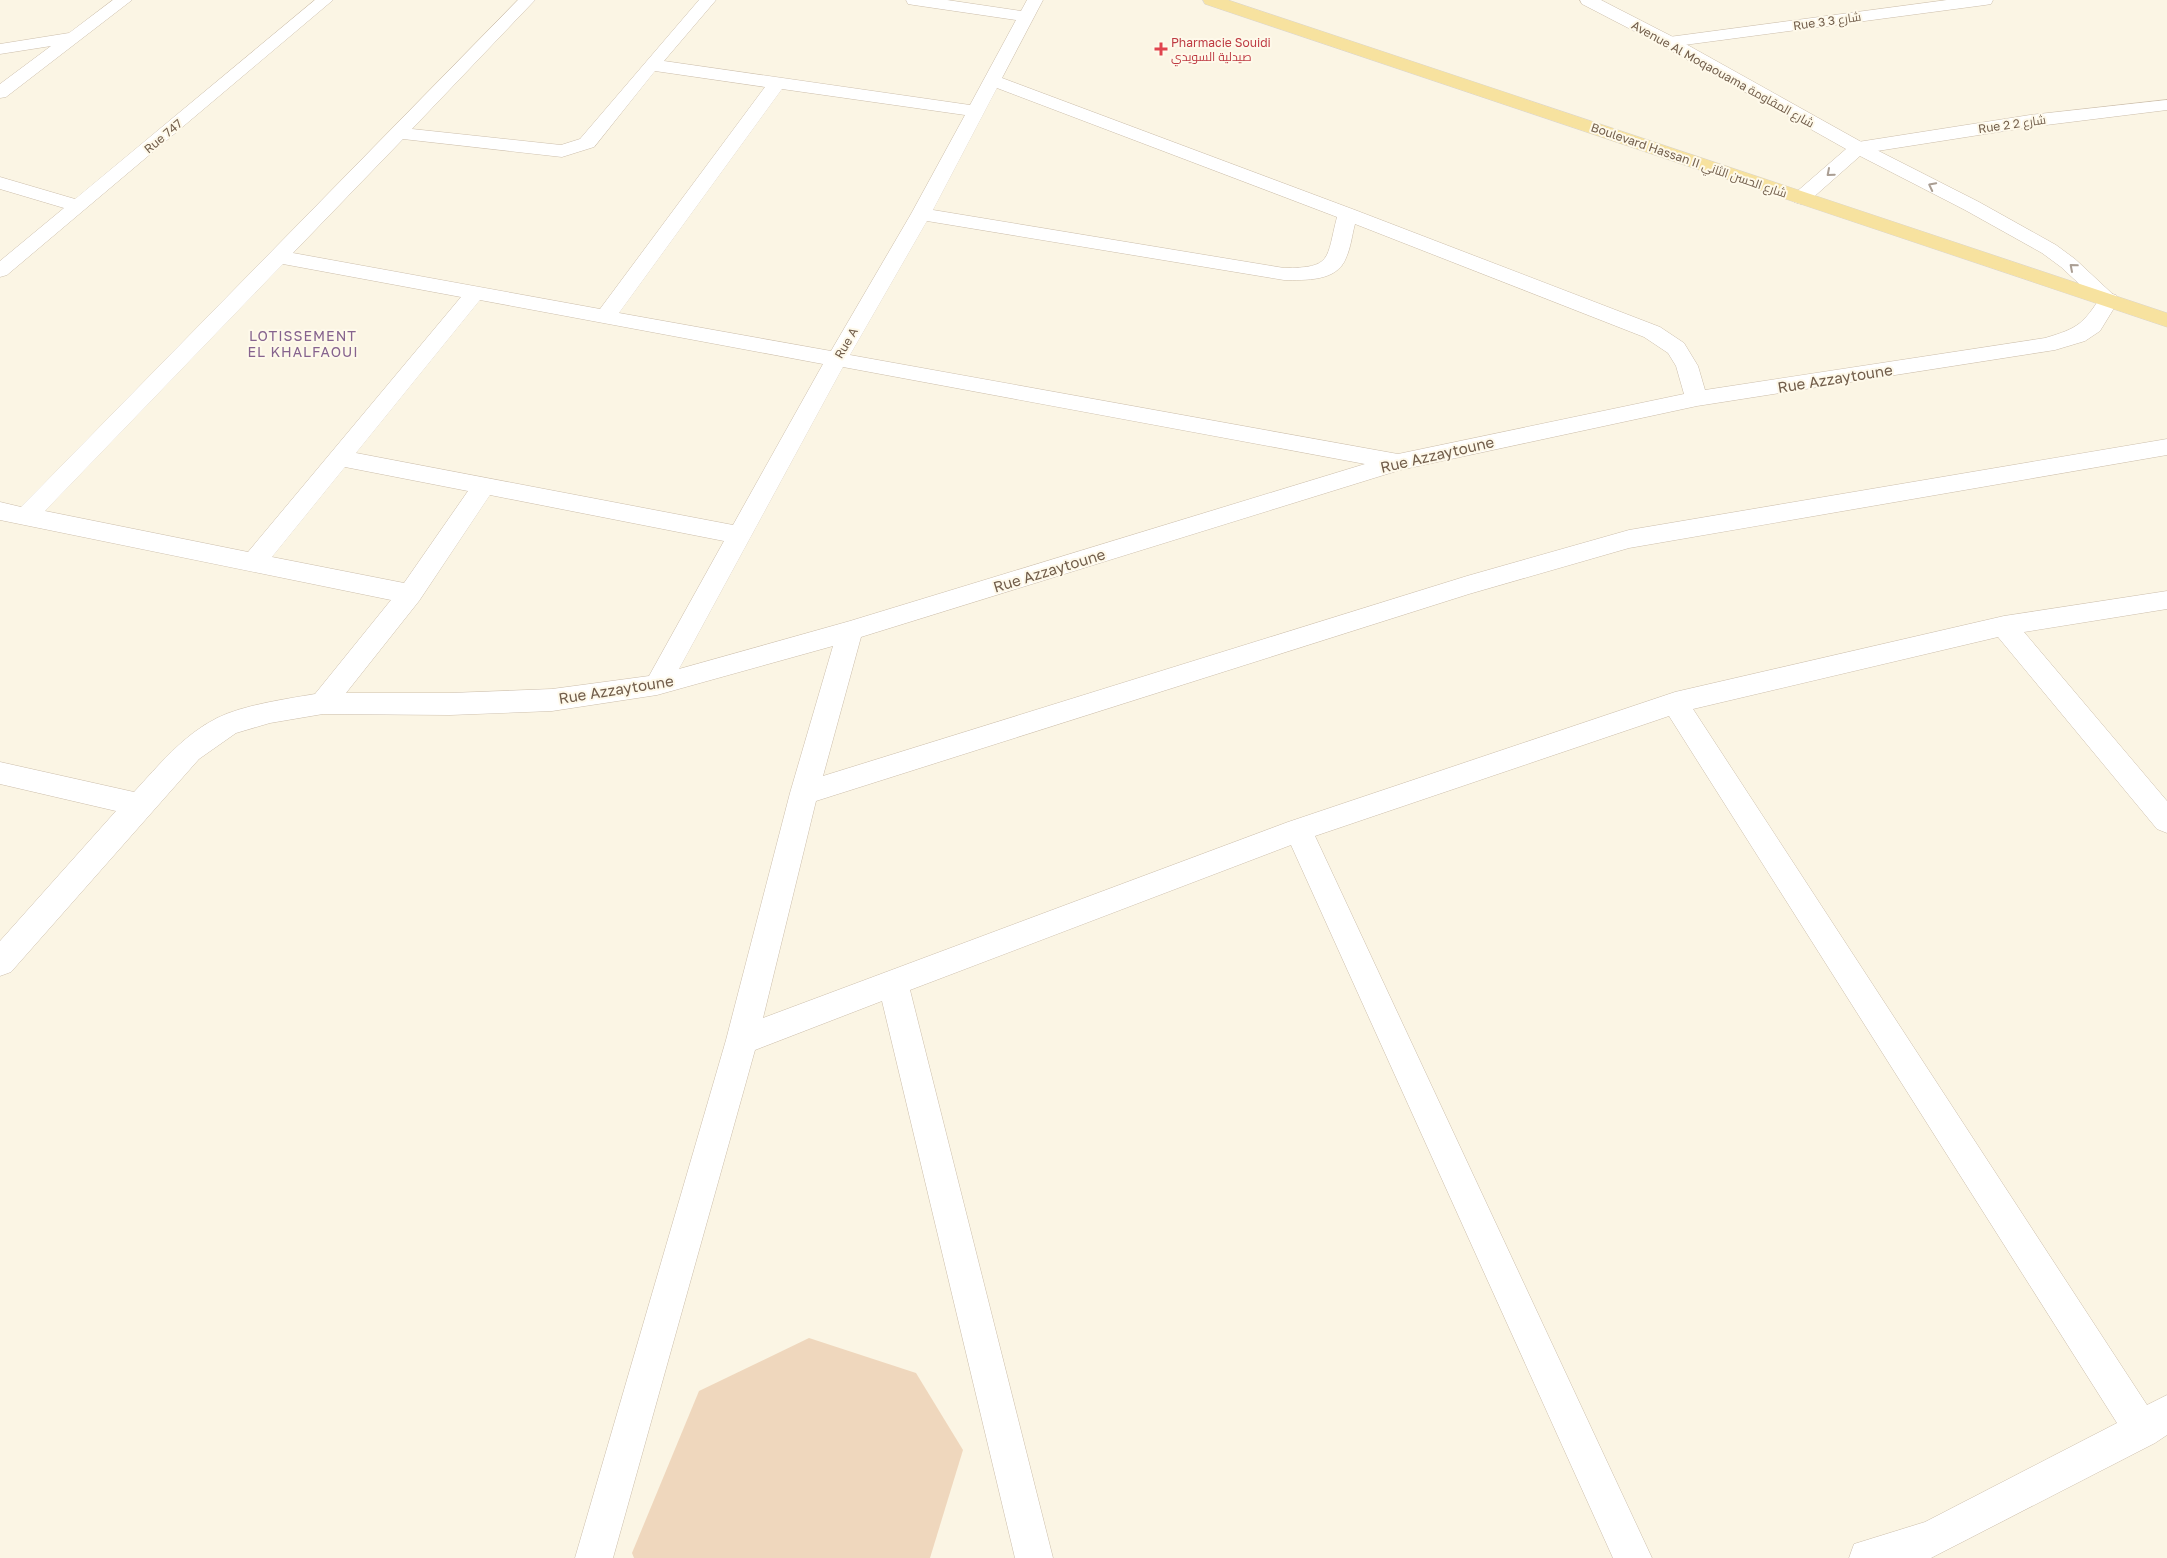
<svg xmlns="http://www.w3.org/2000/svg" width="2167" height="1558" font-family="'Golos Text',Cairo,sans-serif">
<style>
.building{fill:#efd7bd}
.lines{fill:none;stroke-linecap:round;stroke-linejoin:round}
.minor-casing{stroke:#ccbeab;stroke-width:1}
.tertiary-casing{stroke:#ccbeab;stroke-width:1}
.primary-casing{stroke:#dad5d0;stroke-width:1}
.minor{fill:#fff;fill-rule:evenodd}
.tertiary{fill:#fff;fill-rule:evenodd}
.primary{fill:#f7e29f;fill-rule:evenodd}
.oneway{stroke:#aa9e93}
.health-dot{fill:#e0444e;stroke:#fef9ea;stroke-width:2}
.labels{text-anchor:middle;dominant-baseline:central;stroke-width:4;stroke-linejoin:round;paint-order:stroke}
.far-street-label{font-size:12px;fill:#725e4b;stroke:#fef9ea}
.far-health-label{font-size:12px;fill:#be3a42;stroke:#fef9ea;text-anchor:start}
.far-neighbourhood-label{font-size:14px;letter-spacing:1px;fill:#86638e;stroke:#fef9ea}
.street-label{font-size:15px;fill:#725e4b;stroke:#fef9ea}
</style>
<rect width="100%" height="100%" fill="#fbf5e4"/>
<!-- building -->
<path class="building" d="M 809,1338 L 916,1373 L 963,1450 L 930,1558 L 634,1558 L 632,1553 L 699,1391 Z"/>
<g class="lines">
<defs>
<path id="minor" d="M 113,0 L 132,0 L 6,97 L 0,98 L 0,84 L 51,46 L 0,54 L 0,44 L 69,33 Z
M 315,0 L 333,0 L 7,275 L 0,277 L 0,261 L 64,208 L 0,189 L 0,177 L 75,199 Z
M 518,0 L 535,0 L 412,129 L 561,145 L 580,139 L 699,0 L 716,0 L 664,61 L 970,105 L 1016,20 L 914,5 L 908,4 L 906,0 L 947,0 L 1021,11 L 1027,0 L 1043,0 L 1002,78 L 1355,210 L 1660,327 L 1684,343 L 1698,366 L 1705,390 L 2045,338 C 2079,328 2083,324 2102,295 L 2109,293 L 2116,295 L 2119,300 L 2100,331 L 2085,341 L 2055,350 L 1697,406 L 1400,470 L 861,637 L 823,776 L 1467,576 L 1629,530 L 2167,439 L 2167,455 L 1629,548 L 1469,594 L 816,801 L 763,1018 L 1288,822 L 1675,692 L 2004,616 L 2167,591 L 2167,609 L 2024,632 L 2167,801 L 2167,833 L 2157,829 L 1998,637 L 1693,709 L 2147,1405 L 2167,1395 L 2167,1435 L 2155,1443 L 1931,1558 L 1849,1558 L 1854,1544 L 1925,1522 L 2117,1423 L 1669,716 L 1315,836 L 1652,1558 L 1613,1558 L 1291,845 L 910,990 L 1053,1558 L 1015,1558 L 882,1001 L 755,1050 L 613,1558 L 575,1558 L 726,1040 L 790,793 L 833,646 L 657,695 L 552,711 L 450,715 L 323,714 L 270,723 L 236,733 L 199,759 L 11,972 L 0,976 L 0,941 L 116,811 L 0,784 L 0,762 L 134,792 C 159,765 183,735 217,718 C 243,705 286,699 315,694 L 391,600 L 0,520 L 0,502 L 21,507 ZM 655,71 L 765,87 L 600,309 L 293,253 L 403,139 L 562,157 L 594,147 ZM 997,88 L 1337,217 C 1326,259 1333,268 1284,268 L 933,210 ZM 782,89 L 965,115 L 911,214 L 831,351 L 619,313 ZM 927,221 L 1284,280 C 1305,280 1337,282 1346,258 C 1351,247 1352,235 1355,224 L 1644,337 L 1668,353 L 1676,366 L 1684,394 L 1398,454 L 850,355 ZM 283,264 L 461,297 L 248,552 L 45,511 ZM 480,300 L 823,364 L 733,525 L 356,453 ZM 843,367 L 1365,464 L 850,621 L 679,669 ZM 345,467 L 468,491 L 404,583 L 272,557 ZM 490,495 L 724,541 L 649,676 L 552,689 L 450,693 L 346,693 L 419,601 Z
M 1947,0 L 1993,0 L 1991,4 L 1985,5 L 1669,47 L 1663,46 L 1660,42 L 1663,38 L 1669,37 Z
M 2167,100 L 2167,110 L 2030,127 L 1858,154 L 1851,152 L 1849,148 L 1851,144 L 1858,142 L 2030,115 Z"/>
<path id="tertiary" d="M 1580,0 L 1601,0 L 1675,38 L 1865,144 L 1979,202 L 2056,245 L 2075,259 L 2119,300 L 2116,305 L 2109,307 L 2102,305 L 2061,267 L 2042,253 L 1965,210 L 1860,156 L 1808,202 L 1801,204 L 1794,202 L 1791,198 L 1794,194 L 1846,149 L 1663,46 L 1582,4 Z"/>
<path id="primary" d="M 1203,0 L 1228,0 L 2167,313 L 2167,327 L 1205,4 Z"/>
</defs>
<!-- minor casing -->
<use href="#minor" class="minor-casing"/>
<!-- tertiary casing -->
<use href="#tertiary" class="tertiary-casing"/>
<!-- primary casing -->
<use href="#primary" class="primary-casing"/>
<!-- minor -->
<use href="#minor" class="minor"/>
<!-- tertiary -->
<use href="#tertiary" class="tertiary"/>
<!-- primary -->
<use href="#primary" class="primary"/>
</g>
<!-- one-way arrows -->
<defs><path id="oneway-chevron" d="M-2-3.5L2.5 0L-2 3.5" fill="none" stroke-width="1.6" stroke-linecap="round" stroke-linejoin="round" transform="scale(1.25)"/></defs>
<g class="oneway">
<use href="#oneway-chevron" transform="translate(1830 173) rotate(139)"/>
<use href="#oneway-chevron" transform="translate(1932 186) rotate(-153)"/>
<use href="#oneway-chevron" transform="translate(2073 267) rotate(-139)"/>
</g>
<!-- markers -->
<path class="health-dot" d="M1158.5 41.5h5v5h5v5h-5v5h-5v-5h-5v-5h5z"/>
<g class="labels">
<!-- far-street labels -->
<g class="far-street-label">
<text transform="translate(1827 21) rotate(-8)">Rue 3 شارع 3</text>
<text transform="translate(1723 74) rotate(29)">Avenue Al Moqaouama شارع المقاومة</text>
<text transform="translate(2012 124) rotate(-8)">Rue 2 شارع 2</text>
<text transform="translate(163 136) rotate(-40)">Rue 747</text>
<text transform="translate(1689 160) rotate(19)">Boulevard Hassan II شارع الحسن الثاني</text>
<text transform="translate(846 343) rotate(-60)">Rue A</text>
</g>
<!-- far-health labels -->
<g class="far-health-label">
<text x="1171" y="42">Pharmacie Souidi<tspan x="1171" dy="14">صيدلية السويدي</tspan></text>
</g>
<!-- far-neighbourhood labels -->
<g class="far-neighbourhood-label">
<text x="303" y="335">LOTISSEMENT<tspan x="303" dy="16">EL KHALFAOUI</tspan></text>
</g>
<!-- street labels -->
<g class="street-label">
<text transform="translate(1835 378) rotate(-9)">Rue Azzaytoune</text>
<text transform="translate(1437 454) rotate(-13)">Rue Azzaytoune</text>
<text transform="translate(1049 570) rotate(-17)">Rue Azzaytoune</text>
<text transform="translate(616 689) rotate(-9)">Rue Azzaytoune</text>
</g>
</g>
</svg>
